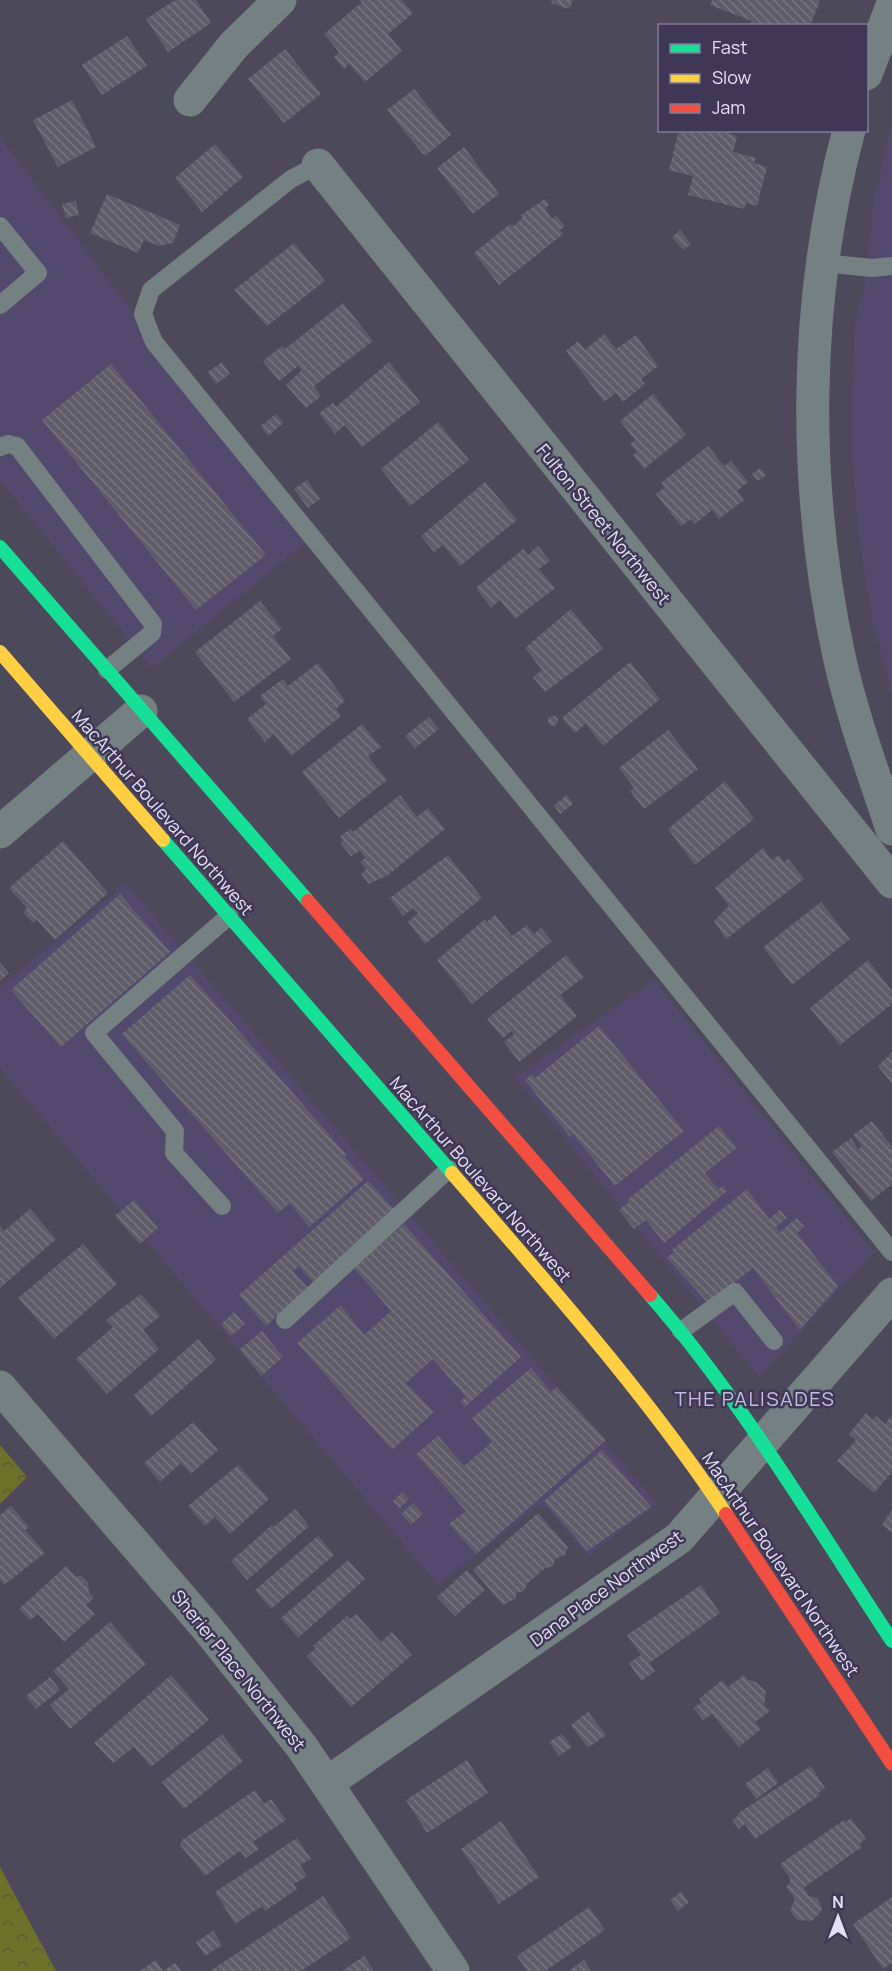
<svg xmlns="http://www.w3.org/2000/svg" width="892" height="1971" font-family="Manrope,sans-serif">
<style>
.built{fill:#514a6d}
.park{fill:url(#park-crowns)}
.building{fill:url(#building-back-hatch)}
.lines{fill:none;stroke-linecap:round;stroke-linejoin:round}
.lane{stroke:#748082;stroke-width:18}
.street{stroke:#748082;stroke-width:33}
.fast{stroke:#16e098;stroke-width:14}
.slow{stroke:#ffcf43;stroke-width:14}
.jam{stroke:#f24e42;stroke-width:14}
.labels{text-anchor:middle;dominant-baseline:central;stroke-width:5;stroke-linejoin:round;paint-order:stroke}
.street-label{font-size:18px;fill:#e4e1f4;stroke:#3e3755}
.neighbourhood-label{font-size:20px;letter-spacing:1.5px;fill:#c4bde2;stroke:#3e3755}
</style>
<defs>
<pattern id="park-crowns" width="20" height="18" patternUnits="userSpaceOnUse" patternTransform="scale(1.5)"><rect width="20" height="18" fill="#6c7229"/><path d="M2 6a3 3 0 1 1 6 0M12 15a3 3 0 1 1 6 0" fill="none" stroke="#585b39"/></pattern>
<pattern id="building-back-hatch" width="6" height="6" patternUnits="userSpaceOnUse" patternTransform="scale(1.5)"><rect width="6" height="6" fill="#605d6b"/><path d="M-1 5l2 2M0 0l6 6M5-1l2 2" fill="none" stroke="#777481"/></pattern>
</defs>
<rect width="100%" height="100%" fill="#4c495a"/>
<!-- built -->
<path class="built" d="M 892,125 L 892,694 L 872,619 L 860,543 L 852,463 L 852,391 L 855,325 L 864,287 L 874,199 Z
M 0,137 L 306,542 L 152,668 L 0,480 Z
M 126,884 L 657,1504 L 588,1556 L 542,1504 L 438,1585 L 0,1068 L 0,987 Z
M 654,980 L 874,1252 L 759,1377 L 515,1077 Z"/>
<!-- park -->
<path class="park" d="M 0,1445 L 27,1477 L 0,1504 Z
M 0,1867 L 2,1871 L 56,1971 L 0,1971 Z"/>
<!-- building -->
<path class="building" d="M 175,0 L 196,0 L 211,23 L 168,52 L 146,19 Z
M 360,0 L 402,0 L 413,13 L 388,34 L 402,51 L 365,82 L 349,64 L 344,69 L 334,57 L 339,52 L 324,34 L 362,2 Z
M 552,0 L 573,0 L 569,9 L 551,3 Z
M 712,0 L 817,0 L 820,1 L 810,26 L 750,26 L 752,21 L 710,5 Z
M 127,36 L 147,66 L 102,95 L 82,65 Z
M 285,49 L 321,94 L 284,123 L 248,79 Z
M 414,89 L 451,135 L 426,155 L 423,154 L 387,110 Z
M 72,100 L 96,147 L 58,167 L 33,120 Z
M 679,130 L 717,130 L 737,136 L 733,152 L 756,158 L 754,163 L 767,167 L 757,206 L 746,203 L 744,209 L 688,195 L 693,176 L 669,170 Z
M 215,144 L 243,177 L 202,212 L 175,178 Z
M 464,147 L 499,194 L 473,214 L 437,168 Z
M 107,194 L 180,225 L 173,243 L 159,246 L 144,240 L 138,253 L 90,233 Z
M 545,199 L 549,205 L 545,209 L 552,219 L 556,216 L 565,226 L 560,230 L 563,234 L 499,285 L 474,253 L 510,224 L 513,226 L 516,224 L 523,217 L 521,215 Z
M 76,201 L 79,215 L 66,218 L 62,204 Z
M 680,230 L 691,244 L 683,250 L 672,237 Z
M 294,243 L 325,281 L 267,326 L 234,290 Z
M 343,303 L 373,341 L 314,386 L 321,396 L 306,408 L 286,385 L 302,370 L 298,366 L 279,381 L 263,361 L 282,346 L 285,349 Z
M 604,334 L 616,349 L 636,335 L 658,366 L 641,379 L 645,384 L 623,402 L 616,393 L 604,402 L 566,351 L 578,341 L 585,350 Z
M 222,362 L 230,374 L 216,384 L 208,372 Z
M 389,362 L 420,402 L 362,447 L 345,425 L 335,434 L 319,413 L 333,403 L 336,407 Z
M 111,364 L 266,555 L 196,610 L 42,420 Z
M 653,394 L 686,435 L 644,469 L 633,455 L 637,452 L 630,444 L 635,440 L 620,421 Z
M 276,414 L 283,423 L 268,436 L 261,426 Z
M 438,422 L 469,460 L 410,506 L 381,469 Z
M 708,446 L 724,466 L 731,461 L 748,482 L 737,491 L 744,500 L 719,519 L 712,510 L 695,524 L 691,519 L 681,526 L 656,494 L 665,487 L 661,483 Z
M 760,468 L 766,475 L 758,481 L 752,474 Z
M 307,480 L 320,499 L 308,508 L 294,489 Z
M 485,482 L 517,520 L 460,566 L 443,545 L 434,552 L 421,536 Z
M 538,546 L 550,561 L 539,569 L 555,588 L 515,619 L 500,600 L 491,608 L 476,588 L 523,549 L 528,555 Z
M 260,601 L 282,629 L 273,636 L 291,659 L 234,702 L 195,652 Z
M 571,609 L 603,649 L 545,692 L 533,677 L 542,670 L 525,648 Z
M 630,662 L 660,699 L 603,746 L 586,724 L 575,733 L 562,718 Z
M 318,663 L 345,701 L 336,709 L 341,716 L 291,756 L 274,734 L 265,742 L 247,719 L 266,704 L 260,696 L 283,679 L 288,686 Z
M548 721a5 5 0 1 1 10 0a5 5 0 1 1-10 0Z
M 429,717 L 439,729 L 415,748 L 405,736 Z
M 362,724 L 381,747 L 368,756 L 387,780 L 339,818 L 302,772 Z
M 668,730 L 698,769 L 644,809 L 630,791 L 634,788 L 619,768 Z
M 725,781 L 754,819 L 695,865 L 668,829 Z
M 400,795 L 417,817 L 428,808 L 445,829 L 388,875 L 369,884 L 361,874 L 366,869 L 360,862 L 365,858 L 360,851 L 351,856 L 340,843 L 343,840 L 340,836 L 351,829 L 353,832 Z
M 567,795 L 573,804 L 560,814 L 554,805 Z
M 63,841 L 108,893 L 55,940 L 37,920 L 33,923 L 23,912 L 27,908 L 9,888 Z
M 763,848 L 772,860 L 779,855 L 784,862 L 788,859 L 804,879 L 726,939 L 714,921 L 729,906 L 715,888 Z
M 448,855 L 482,898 L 425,944 L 408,922 L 418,913 L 413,908 L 403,916 L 390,898 Z
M 120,894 L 170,952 L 61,1047 L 11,990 Z
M 821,902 L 850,939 L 792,985 L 763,947 Z
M 495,915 L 512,936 L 527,925 L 534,934 L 541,928 L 552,941 L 472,1004 L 437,960 L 485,919 L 487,922 Z
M 566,955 L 584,977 L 560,995 L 577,1016 L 519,1062 L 504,1042 L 514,1035 L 511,1031 L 503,1038 L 487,1019 Z
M 868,960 L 892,991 L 892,1004 L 840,1045 L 810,1008 Z
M 0,963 L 9,973 L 0,981 Z
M 190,975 L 346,1154 L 344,1156 L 364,1179 L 309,1227 L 290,1203 L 278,1213 L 122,1034 Z
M 599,1026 L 684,1131 L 615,1186 L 573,1134 L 570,1137 L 525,1080 L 532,1074 L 535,1078 Z
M 892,1052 L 892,1084 L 878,1066 Z
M 872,1121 L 892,1147 L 892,1184 L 871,1201 L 832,1152 L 851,1138 L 858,1149 L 862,1146 L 853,1135 Z
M 719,1126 L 737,1148 L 705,1173 L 718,1189 L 723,1186 L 727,1191 L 664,1243 L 646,1220 L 634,1229 L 619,1210 L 629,1202 L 627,1200 Z
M 368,1181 L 396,1211 L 314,1283 L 299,1266 L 293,1271 L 308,1288 L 266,1326 L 239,1295 Z
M 747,1189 L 769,1219 L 780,1210 L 787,1218 L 776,1227 L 780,1232 L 797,1218 L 804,1227 L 797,1233 L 838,1286 L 800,1330 L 753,1268 L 708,1303 L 667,1258 L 674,1252 L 672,1250 Z
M 134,1200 L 158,1228 L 140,1244 L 115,1216 Z
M 30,1209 L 56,1239 L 0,1288 L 0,1226 L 4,1231 Z
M 404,1224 L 521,1357 L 465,1407 L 460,1401 L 466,1397 L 433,1359 L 406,1383 L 434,1412 L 392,1450 L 297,1343 L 341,1305 L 364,1335 L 391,1311 L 354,1268 Z
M 83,1244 L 117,1284 L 54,1339 L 18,1298 Z
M 141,1294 L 160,1316 L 143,1330 L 159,1349 L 107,1394 L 76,1359 L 113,1327 L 106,1320 Z
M 234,1312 L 245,1324 L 231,1336 L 221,1324 Z
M 262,1331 L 283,1357 L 261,1376 L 240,1349 Z
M 198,1339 L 216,1360 L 151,1416 L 134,1395 Z
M 531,1368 L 551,1392 L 557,1387 L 606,1440 L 476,1554 L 449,1524 L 466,1511 L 416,1454 L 438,1436 L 464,1466 L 492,1442 L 472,1418 Z
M 866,1413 L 872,1420 L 876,1416 L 885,1424 L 892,1415 L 892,1472 L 874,1493 L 837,1461 L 856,1440 L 849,1434 Z
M 193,1422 L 218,1450 L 191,1474 L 181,1463 L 160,1482 L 144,1463 Z
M 602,1450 L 651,1507 L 587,1551 L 544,1501 Z
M 238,1465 L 269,1499 L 230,1534 L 215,1517 L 205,1526 L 188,1506 Z
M 402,1492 L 409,1499 L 400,1508 L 393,1501 Z
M 413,1503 L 423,1514 L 411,1525 L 401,1514 Z
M 11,1506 L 29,1527 L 25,1530 L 45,1553 L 4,1585 L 0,1580 L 0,1515 Z
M 295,1509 L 309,1526 L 247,1580 L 231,1561 L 272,1525 L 274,1527 Z
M 892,1509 L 892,1533 L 882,1525 Z
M 538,1513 L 568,1547 L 565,1555 L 555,1559 L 553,1566 L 544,1569 L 528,1583 L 524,1591 L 516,1593 L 516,1598 L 503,1605 L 473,1570 Z
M 318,1536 L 334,1555 L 271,1609 L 255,1590 Z
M 348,1560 L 365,1579 L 298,1638 L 281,1618 Z
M 66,1566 L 75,1576 L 81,1576 L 88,1583 L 89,1593 L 94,1598 L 86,1605 L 95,1614 L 64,1642 L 38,1614 L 30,1620 L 19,1609 Z
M 467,1570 L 485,1590 L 455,1616 L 437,1597 Z
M 701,1585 L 720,1613 L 649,1663 L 655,1671 L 641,1681 L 629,1663 L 641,1655 L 627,1635 Z
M 356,1614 L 381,1642 L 392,1632 L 412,1655 L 351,1707 L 307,1656 L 316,1648 L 313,1646 L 347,1616 L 350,1619 Z
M 110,1622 L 146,1664 L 70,1729 L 50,1705 L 69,1689 L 53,1671 Z
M 171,1675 L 209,1720 L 151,1767 L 134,1747 L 113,1763 L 94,1743 Z
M 744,1675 L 748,1680 L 756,1682 L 766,1692 L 764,1705 L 770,1711 L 755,1722 L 761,1729 L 739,1747 L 712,1714 L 703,1720 L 693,1708 L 702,1702 L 699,1699 L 722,1680 L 728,1687 Z
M 50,1677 L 60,1690 L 36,1709 L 26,1696 Z
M 588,1712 L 606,1735 L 588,1748 L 571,1725 Z
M 222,1734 L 243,1761 L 184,1809 L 162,1782 Z
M 562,1734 L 572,1747 L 559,1756 L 549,1742 Z
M 467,1760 L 488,1793 L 427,1833 L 406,1800 Z
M 811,1766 L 825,1788 L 818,1793 L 820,1795 L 755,1839 L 745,1824 L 739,1829 L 732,1820 L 738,1816 L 737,1814 Z
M 768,1768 L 778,1783 L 756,1799 L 745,1784 Z
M 255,1790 L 264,1804 L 271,1799 L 286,1820 L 253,1842 L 259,1849 L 246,1858 L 240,1851 L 205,1876 L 180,1845 L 182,1840 Z
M 851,1818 L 866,1839 L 860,1843 L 862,1847 L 806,1886 L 804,1888 L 809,1896 L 818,1898 L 822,1910 L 812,1921 L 797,1920 L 790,1911 L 795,1899 L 786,1887 L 790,1883 L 790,1878 L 780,1864 L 844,1820 L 846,1822 Z
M 501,1821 L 539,1877 L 499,1904 L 461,1849 Z
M 297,1838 L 311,1859 L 300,1865 L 307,1876 L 294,1884 L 297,1889 L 265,1911 L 262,1906 L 235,1924 L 215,1892 Z
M 681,1892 L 689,1902 L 678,1911 L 670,1900 Z
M 323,1896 L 351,1938 L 301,1971 L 210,1971 Z
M 892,1897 L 892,1963 L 883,1969 L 853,1924 Z
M 589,1907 L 605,1930 L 545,1971 L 527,1971 L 517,1956 Z
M 213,1931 L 222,1945 L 205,1956 L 196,1942 Z
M 364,1956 L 374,1971 L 342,1971 Z
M 156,1960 L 163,1971 L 175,1963 L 181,1971 L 140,1971 Z
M 584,1960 L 591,1971 L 568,1971 Z"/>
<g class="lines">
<!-- lane -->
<path class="lane" d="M 318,165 L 291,179 L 151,290 L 143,314 L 154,342 L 892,1252
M 0,226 L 38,273 L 0,305
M 823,263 L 872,268 L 892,266
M 0,447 L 8,444 L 17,446 L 153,624 L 152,633 L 107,670
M 222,1206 L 174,1153 L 175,1131 L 94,1033 L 229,916
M 285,1320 L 449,1169
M 681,1331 L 735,1292 L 774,1341"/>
<!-- street -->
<path class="street" d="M 866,74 L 892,6
M 190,100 L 234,45 L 280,0
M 849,130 C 803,302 802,483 839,656 C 852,715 873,772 892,829
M 318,165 L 892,882
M 0,832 L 141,711
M 0,1387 L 207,1628 L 302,1747 L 453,1971
M 327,1783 L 679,1538 L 892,1294"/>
<!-- fast -->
<path class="fast" d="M 0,547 L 308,901
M 163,840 L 452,1173
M 650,1295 C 742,1401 815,1524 892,1641"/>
<!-- slow -->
<path class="slow" d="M 0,652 L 163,840
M 452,1173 C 547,1283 645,1392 726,1514"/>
<!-- jam -->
<path class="jam" d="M 308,901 L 650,1295
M 726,1514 L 892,1764"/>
</g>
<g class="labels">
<!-- street labels -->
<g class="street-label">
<text transform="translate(604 524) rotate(51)">Fulton Street Northwest</text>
<text transform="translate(163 812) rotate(49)">MacArthur Boulevard Northwest</text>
<text transform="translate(481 1179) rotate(49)">MacArthur Boulevard Northwest</text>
<text transform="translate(781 1564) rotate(56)">MacArthur Boulevard Northwest</text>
<text transform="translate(606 1588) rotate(-36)">Dana Place Northwest</text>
<text transform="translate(239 1670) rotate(51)">Sherier Place Northwest</text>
</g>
<!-- neighbourhood labels -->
<g class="neighbourhood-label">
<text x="755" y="1398">THE PALISADES</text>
</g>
</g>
<!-- legend -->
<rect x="658" y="24" width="210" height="108" fill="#3e3755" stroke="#807b95" stroke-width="1.5"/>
<rect x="670" y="44" width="30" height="9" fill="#16e098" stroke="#807b95" stroke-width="1.5"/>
<text x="712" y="54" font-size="18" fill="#e4e1f4">Fast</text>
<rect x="670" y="74" width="30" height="9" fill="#ffcf43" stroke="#807b95" stroke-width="1.5"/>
<text x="712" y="84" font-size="18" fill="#e4e1f4">Slow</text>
<rect x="670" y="104" width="30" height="9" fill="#f24e42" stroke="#807b95" stroke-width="1.5"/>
<text x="712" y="114" font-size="18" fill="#e4e1f4">Jam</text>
<!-- north arrow -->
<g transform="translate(838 1917)" stroke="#3e3755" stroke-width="4.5" paint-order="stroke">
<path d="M0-4.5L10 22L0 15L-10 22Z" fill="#e4e1f4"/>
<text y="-9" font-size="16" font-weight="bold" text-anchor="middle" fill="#e4e1f4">N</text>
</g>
</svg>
